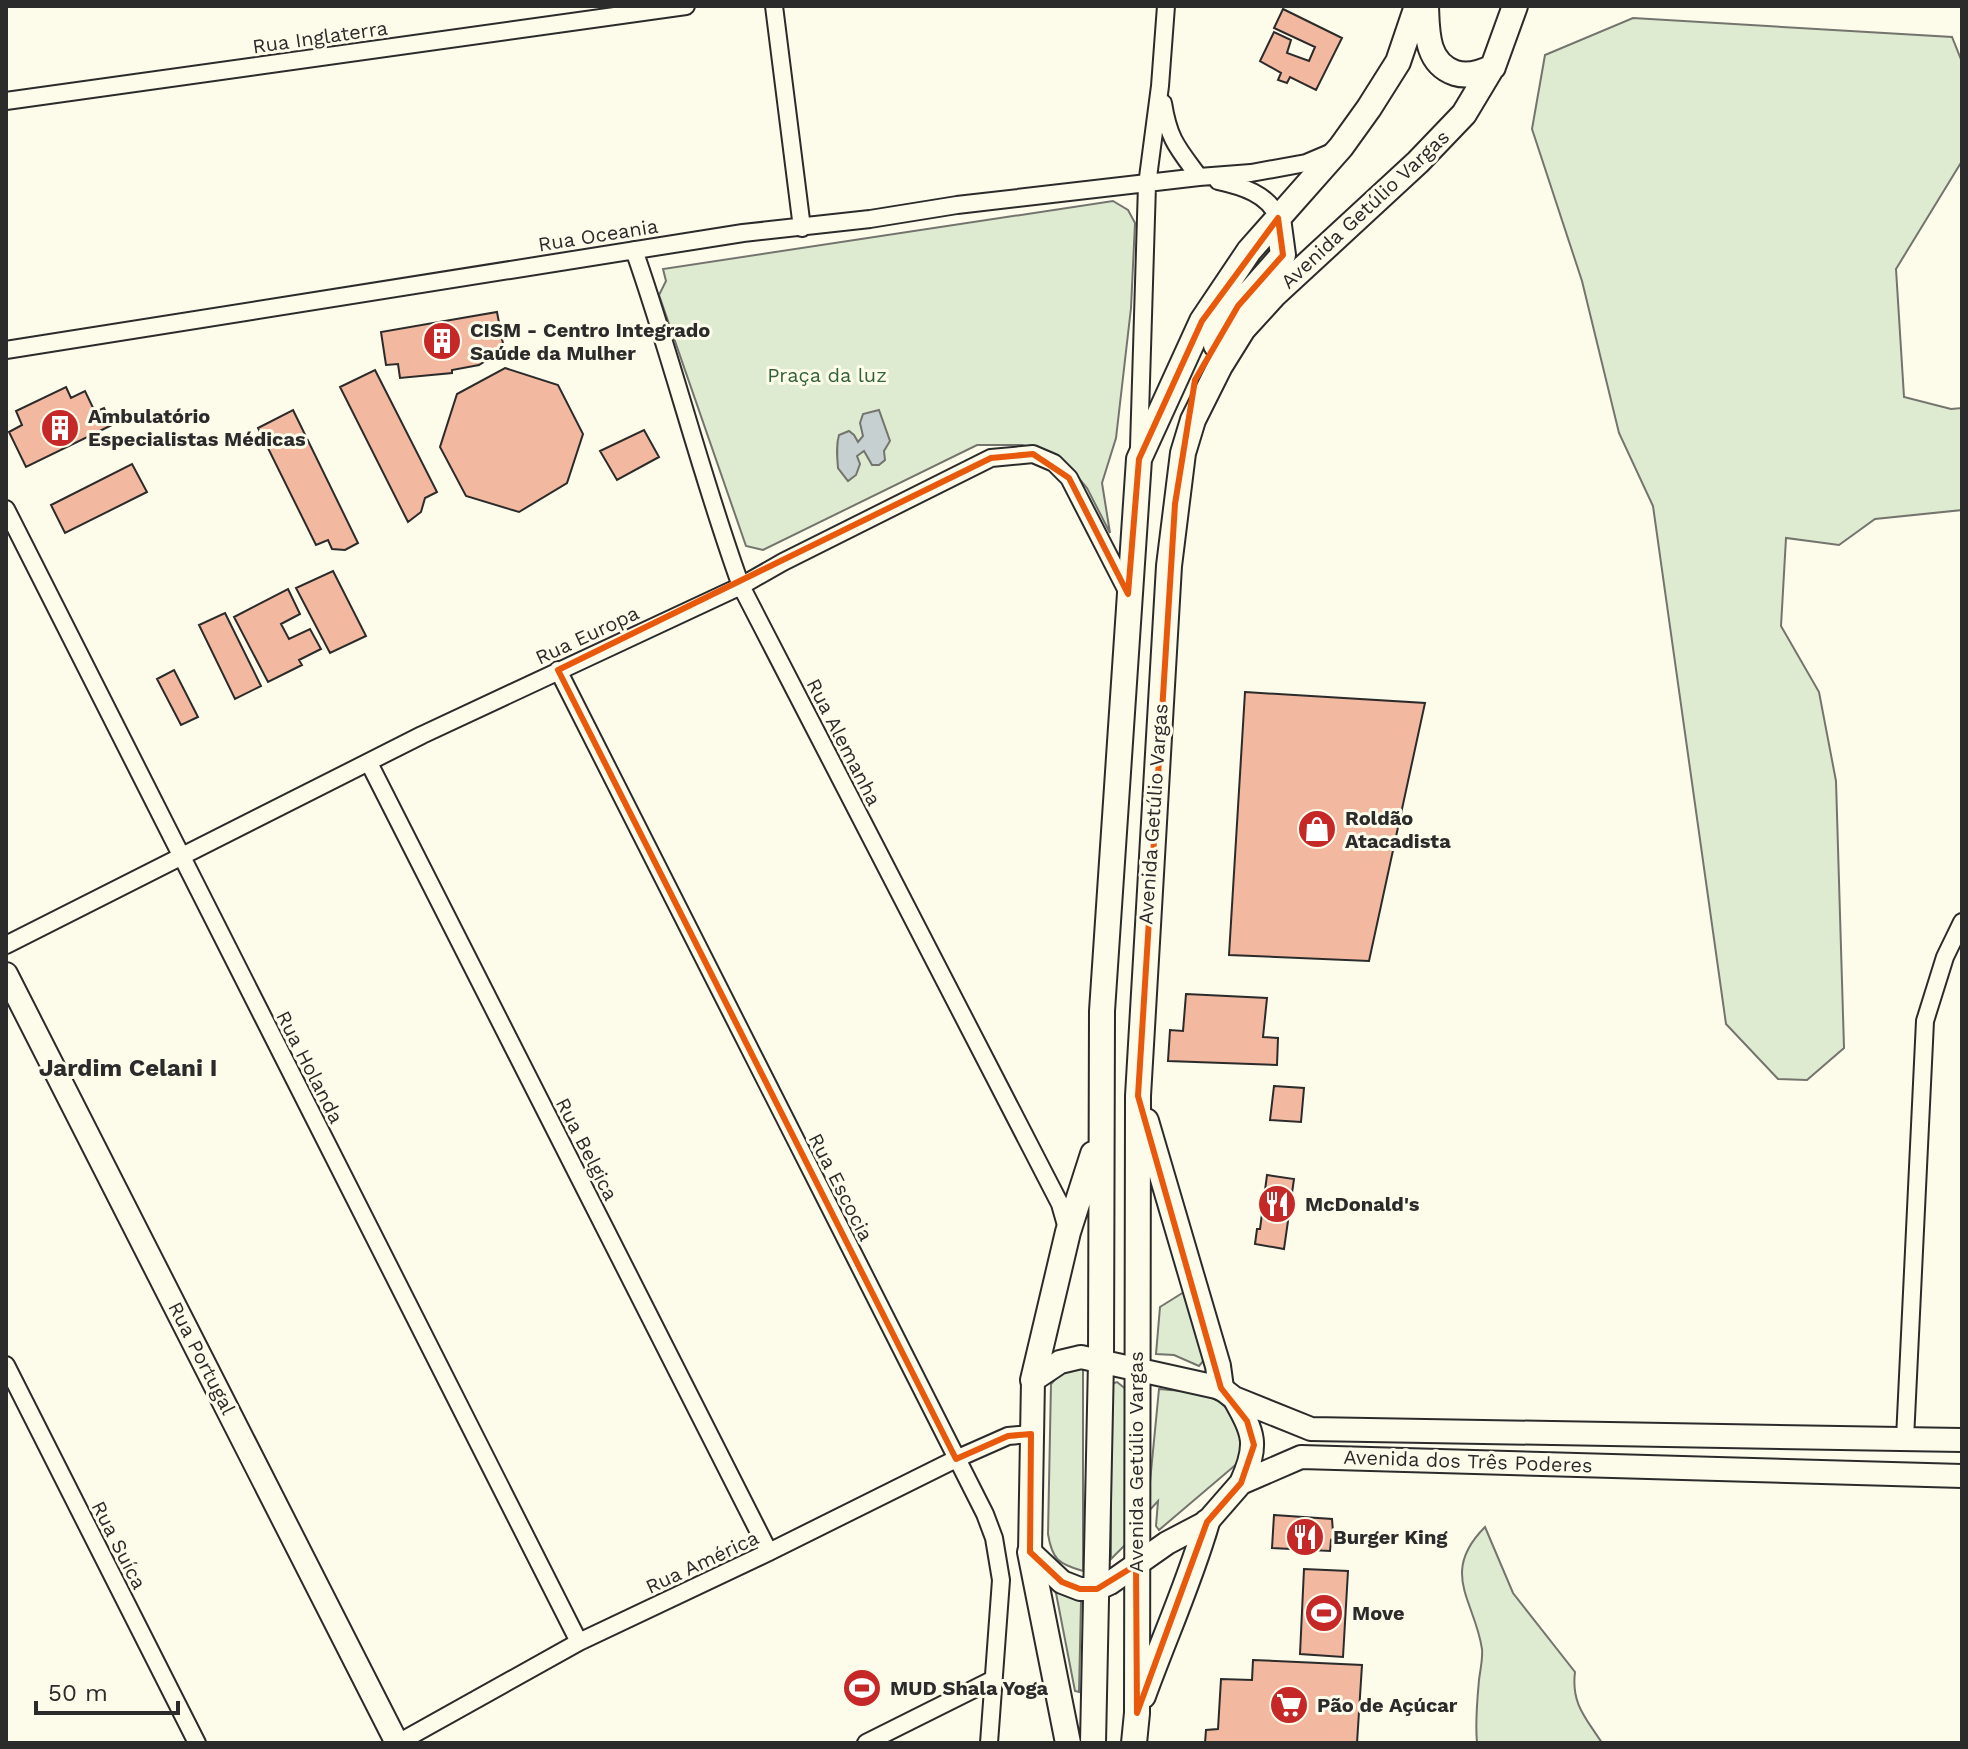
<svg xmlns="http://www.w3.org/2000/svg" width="1968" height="1749" font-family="'Work Sans',sans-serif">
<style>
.green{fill:#deebd1;stroke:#74746e;stroke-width:2}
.water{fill:#c7d0d0;stroke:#74746e;stroke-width:2}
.building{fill:#f2b8a0;stroke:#2b2b2b;stroke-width:2}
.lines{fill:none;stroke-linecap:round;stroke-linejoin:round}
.minor-casing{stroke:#2b2b2b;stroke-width:20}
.tertiary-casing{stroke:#2b2b2b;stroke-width:26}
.secondary-casing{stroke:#2b2b2b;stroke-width:28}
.minor{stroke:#fdfbea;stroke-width:16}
.tertiary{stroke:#fdfbea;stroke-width:22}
.secondary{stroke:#fdfbea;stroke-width:24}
.marked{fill:none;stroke:#e8590c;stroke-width:6;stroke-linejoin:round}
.labels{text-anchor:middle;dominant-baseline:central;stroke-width:6;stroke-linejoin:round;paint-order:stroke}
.street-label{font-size:20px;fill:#2b2b2b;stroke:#fdfbea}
.poi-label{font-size:20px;font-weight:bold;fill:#2b2b2b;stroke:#fdfbea;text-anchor:start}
.park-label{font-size:20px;fill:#34623c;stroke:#fdfbea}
.quarter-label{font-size:24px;font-weight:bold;fill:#2b2b2b;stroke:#fdfbea}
</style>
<rect width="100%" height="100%" fill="#fdfbea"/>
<!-- green -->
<path class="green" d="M 1633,18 L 1952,37 L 1962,62 L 1962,161 L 1896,269 L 1904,397 L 1951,409 L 1962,408 L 1962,510 L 1875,519 L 1839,545 L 1786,538 L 1781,626 L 1819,692 L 1836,781 L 1844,1048 L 1807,1080 L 1778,1079 L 1726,1024 L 1653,506 L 1619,433 L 1582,281 L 1532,129 L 1545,55 Z
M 1113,201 L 1128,210 L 1135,223 L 1131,308 L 1116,438 L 1102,483 L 1110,533 L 1087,488 L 1072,470 L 1049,452 L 1022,445 L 977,445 L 763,550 L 746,546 L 659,295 L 666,281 L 663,269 Z
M 1184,1292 L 1205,1359 L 1199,1366 L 1174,1355 L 1156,1354 L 1160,1307 Z
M 1083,1366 L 1083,1571 C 1058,1564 1052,1559 1048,1534 L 1051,1384 L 1060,1374 Z
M 1117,1382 L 1127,1390 L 1128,1533 L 1125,1545 L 1111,1559 L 1111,1384 Z
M 1159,1389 C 1175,1391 1197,1390 1211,1397 C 1236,1409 1247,1436 1239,1462 L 1159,1530 L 1156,1526 L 1158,1501 L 1147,1513 Z
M 1485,1527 L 1513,1593 L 1575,1672 C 1571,1704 1586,1718 1602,1743 L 1477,1743 C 1475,1722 1477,1702 1479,1680 C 1480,1671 1483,1659 1482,1649 C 1475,1601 1439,1573 1485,1527 Z
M 1055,1588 L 1081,1601 L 1079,1692 L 1075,1691 Z"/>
<!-- water -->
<path class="water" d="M 879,410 L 890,441 L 884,451 L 885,460 L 879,465 L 872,465 L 864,451 L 857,456 L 860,464 L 856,475 L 848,481 L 838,468 C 837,456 836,445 839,435 L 849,431 L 854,435 L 858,442 L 863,436 L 860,423 L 863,414 Z"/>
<!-- building -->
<path class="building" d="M 1283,9 L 1342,38 L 1316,90 L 1290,77 L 1287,83 L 1278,80 L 1281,73 L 1260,61 L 1274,32 L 1291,40 L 1287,53 L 1309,61 L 1315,47 L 1274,28 Z
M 497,312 L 504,349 L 479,365 L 452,370 L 452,373 L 400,378 L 398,364 L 386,365 L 381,332 Z
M 505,368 L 558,385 L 583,434 L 567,483 L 519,512 L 466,496 L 440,447 L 457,394 Z
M 375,370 L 437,492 L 425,498 L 421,512 L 408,522 L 340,387 Z
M 66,387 L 71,398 L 85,391 L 95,412 L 104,408 L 112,425 L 26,467 L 9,432 L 22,425 L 16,411 Z
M 293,410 L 358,543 L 345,550 L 332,549 L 328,540 L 316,545 L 258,428 Z
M 644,430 L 659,457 L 617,480 L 600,451 Z
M 132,464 L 147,492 L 65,533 L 51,505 Z
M 333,571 L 366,636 L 330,653 L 296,588 Z
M 288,589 L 300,614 L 281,624 L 289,639 L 310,629 L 321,649 L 299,660 L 302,665 L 268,682 L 234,617 Z
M 225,613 L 261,686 L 235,699 L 199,625 Z
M 174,670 L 198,717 L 181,725 L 157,679 Z
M 1245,692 L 1425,703 L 1369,961 L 1229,955 Z
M 1186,994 L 1267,998 L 1263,1037 L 1278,1038 L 1277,1065 L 1168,1061 L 1170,1030 L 1183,1031 Z
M 1274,1086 L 1304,1088 L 1301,1122 L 1270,1120 Z
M 1267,1175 L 1294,1179 L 1284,1249 L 1255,1244 L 1257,1229 L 1260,1229 Z
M 1274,1515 L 1332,1519 L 1333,1532 L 1337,1533 L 1336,1542 L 1331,1540 L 1330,1551 L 1272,1548 Z
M 1304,1569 L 1348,1571 L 1343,1657 L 1300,1654 Z
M 1253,1660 L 1362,1665 L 1357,1743 L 1205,1743 L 1206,1730 L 1218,1729 L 1221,1679 L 1252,1680 Z"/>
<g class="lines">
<defs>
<path id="minor" d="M 774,6 L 802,228
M 6,101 L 686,6
M 1163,103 C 1169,140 1177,147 1199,177
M 1218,181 C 1241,186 1269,194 1278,218
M 634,250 C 673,361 701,476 741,586 L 1060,1204 L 1068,1232
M 6,350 L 743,233 L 870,219 L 957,205 L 1199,177 L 1251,173 L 1306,163 L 1332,152
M 1139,447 L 1147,185 L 1160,86 L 1166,6
M 6,509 L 579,1642
M 558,670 L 985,1514 L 994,1538 L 1001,1580 L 989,1743
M 369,763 L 769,1552
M 6,945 L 422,735 L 741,586 L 783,562 L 991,458 L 1033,454 L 1054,463 L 1069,478 L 1128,593
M 6,1365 L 197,1743
M 1905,1439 L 1925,1021 L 1945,957 L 1962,922
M 398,1743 L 579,1642 L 769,1552 L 956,1459 L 1008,1436 L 1031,1434
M 866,1743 L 992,1680"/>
<path id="tertiary" d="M 6,974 L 397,1743
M 1234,1398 C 1254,1434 1259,1444 1241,1483
M 1962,1440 L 1311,1429 L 1234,1398 L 1221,1388 L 1081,1357 L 1060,1362 L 1033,1380 L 1030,1552 L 1062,1582 L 1080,1589 L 1097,1589 L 1110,1583 L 1167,1543 L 1207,1522 L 1241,1483 L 1301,1457 L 1962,1476"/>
<path id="secondary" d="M 1426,6 C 1427,32 1426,63 1455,73 C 1468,77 1481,73 1493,67
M 1216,345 L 1238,306 L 1283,255 L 1278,218
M 1146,1121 L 1218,1366 L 1221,1388
M 1033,1380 L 1068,1232 L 1093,1154
M 1030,1552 L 1068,1743
M 1143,1696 C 1164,1638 1190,1581 1207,1522
M 1093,1743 L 1101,1361 L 1102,1011 L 1139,459 L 1202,321 L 1249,251 L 1341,147 L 1369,108 L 1398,62 L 1417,6
M 1134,1743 L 1137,1713 L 1138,1096 L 1169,566 L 1183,453 L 1193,420 L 1220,366 L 1243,329 L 1274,295 L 1418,162 L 1464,114 L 1494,64 L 1515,6"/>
</defs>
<!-- minor casing -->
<use href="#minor" class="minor-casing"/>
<!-- tertiary casing -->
<use href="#tertiary" class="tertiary-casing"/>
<!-- secondary casing -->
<use href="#secondary" class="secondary-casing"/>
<!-- minor -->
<use href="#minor" class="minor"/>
<!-- tertiary -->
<use href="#tertiary" class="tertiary"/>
<!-- secondary -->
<use href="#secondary" class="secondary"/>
</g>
<!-- marked area -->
<path class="marked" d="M 1278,218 L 1283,255 L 1238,306 L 1195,380 L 1175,504 L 1138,1096 L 1221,1388 L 1247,1421 L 1254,1445 L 1241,1483 L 1207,1522 L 1137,1713 L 1136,1565 L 1097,1589 L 1080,1589 L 1062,1582 L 1030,1552 L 1031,1434 L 1008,1436 L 956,1459 L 558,670 L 991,458 L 1033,454 L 1069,478 L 1128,594 L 1139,459 L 1202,321 Z"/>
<!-- icons -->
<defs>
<symbol id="building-disc" viewBox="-11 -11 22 22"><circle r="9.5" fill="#c62828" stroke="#fdfbea"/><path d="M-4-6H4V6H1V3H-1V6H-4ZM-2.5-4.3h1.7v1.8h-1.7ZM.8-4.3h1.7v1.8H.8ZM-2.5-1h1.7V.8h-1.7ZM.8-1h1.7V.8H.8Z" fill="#fff"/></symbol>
<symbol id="shop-disc" viewBox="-11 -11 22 22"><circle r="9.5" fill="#c62828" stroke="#fdfbea"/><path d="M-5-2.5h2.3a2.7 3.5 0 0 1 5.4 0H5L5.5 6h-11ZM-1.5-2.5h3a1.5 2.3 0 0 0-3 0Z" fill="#fff"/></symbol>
<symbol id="restaurant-disc" viewBox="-11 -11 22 22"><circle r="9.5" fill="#c62828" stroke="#fdfbea"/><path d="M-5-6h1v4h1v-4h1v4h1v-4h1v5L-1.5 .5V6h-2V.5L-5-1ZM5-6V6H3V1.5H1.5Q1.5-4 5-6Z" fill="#fff"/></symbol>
<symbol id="stadium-disc" viewBox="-11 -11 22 22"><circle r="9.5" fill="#c62828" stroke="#fdfbea"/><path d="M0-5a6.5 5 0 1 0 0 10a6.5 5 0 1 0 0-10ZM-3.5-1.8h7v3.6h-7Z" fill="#fff"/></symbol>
<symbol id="supermarket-disc" viewBox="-11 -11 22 22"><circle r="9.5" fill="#c62828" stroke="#fdfbea"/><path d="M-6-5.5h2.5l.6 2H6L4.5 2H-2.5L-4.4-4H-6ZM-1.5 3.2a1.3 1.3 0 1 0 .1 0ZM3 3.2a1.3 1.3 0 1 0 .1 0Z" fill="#fff"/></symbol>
</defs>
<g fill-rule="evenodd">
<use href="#building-disc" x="420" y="319" width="44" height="44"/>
<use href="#building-disc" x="38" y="406" width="44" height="44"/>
<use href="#shop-disc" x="1295" y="807" width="44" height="44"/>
<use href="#restaurant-disc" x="1255" y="1182" width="44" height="44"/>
<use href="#restaurant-disc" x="1283" y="1515" width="44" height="44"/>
<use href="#stadium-disc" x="1302" y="1591" width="44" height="44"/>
<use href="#stadium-disc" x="840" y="1666" width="44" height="44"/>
<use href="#supermarket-disc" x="1267" y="1683" width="44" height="44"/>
</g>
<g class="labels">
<!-- street labels -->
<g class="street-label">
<text transform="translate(320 37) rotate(-8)">Rua Inglaterra</text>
<text transform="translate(1365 209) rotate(-43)">Avenida Getúlio Vargas</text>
<text transform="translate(598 235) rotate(-9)">Rua Oceania</text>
<text transform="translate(587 635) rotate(-25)">Rua Europa</text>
<text transform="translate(844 742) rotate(63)">Rua Alemanha</text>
<text transform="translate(1153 814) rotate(-86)">Avenida Getúlio Vargas</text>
<text transform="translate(310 1067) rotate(63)">Rua Holanda</text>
<text transform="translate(587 1149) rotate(63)">Rua Belgica</text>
<text transform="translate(841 1187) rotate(63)">Rua Escocia</text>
<text transform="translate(202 1358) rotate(63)">Rua Portugal</text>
<text transform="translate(1468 1461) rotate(2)">Avenida dos Três Poderes</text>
<text transform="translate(1136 1462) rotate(-90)">Avenida Getúlio Vargas</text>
<text transform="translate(119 1545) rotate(63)">Rua Suíca</text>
<text transform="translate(702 1562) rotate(-25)">Rua América</text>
</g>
<!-- poi labels -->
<g class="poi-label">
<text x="470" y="330">CISM - Centro Integrado<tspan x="470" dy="23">Saúde da Mulher</tspan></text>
<text x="88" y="416">Ambulatório<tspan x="88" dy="23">Especialistas Médicas</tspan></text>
<text x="1345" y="818">Roldão<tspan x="1345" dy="23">Atacadista</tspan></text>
<text x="1305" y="1204">McDonald's</text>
<text x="1333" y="1537">Burger King</text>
<text x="1352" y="1613">Move</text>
<text x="890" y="1688">MUD Shala Yoga</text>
<text x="1317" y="1705">Pão de Açúcar</text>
</g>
<!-- park labels -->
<g class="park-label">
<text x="827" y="375">Praça da luz</text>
</g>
<!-- quarter labels -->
<g class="quarter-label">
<text x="128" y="1068">Jardim Celani I</text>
</g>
</g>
<!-- border -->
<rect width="1968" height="1749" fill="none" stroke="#2b2b2b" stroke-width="16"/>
<!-- scale -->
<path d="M36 1701v12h142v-12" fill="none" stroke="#2b2b2b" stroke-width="4"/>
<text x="48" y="1701" font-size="24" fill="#2b2b2b" stroke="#fdfbea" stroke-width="6" paint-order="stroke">50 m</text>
</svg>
